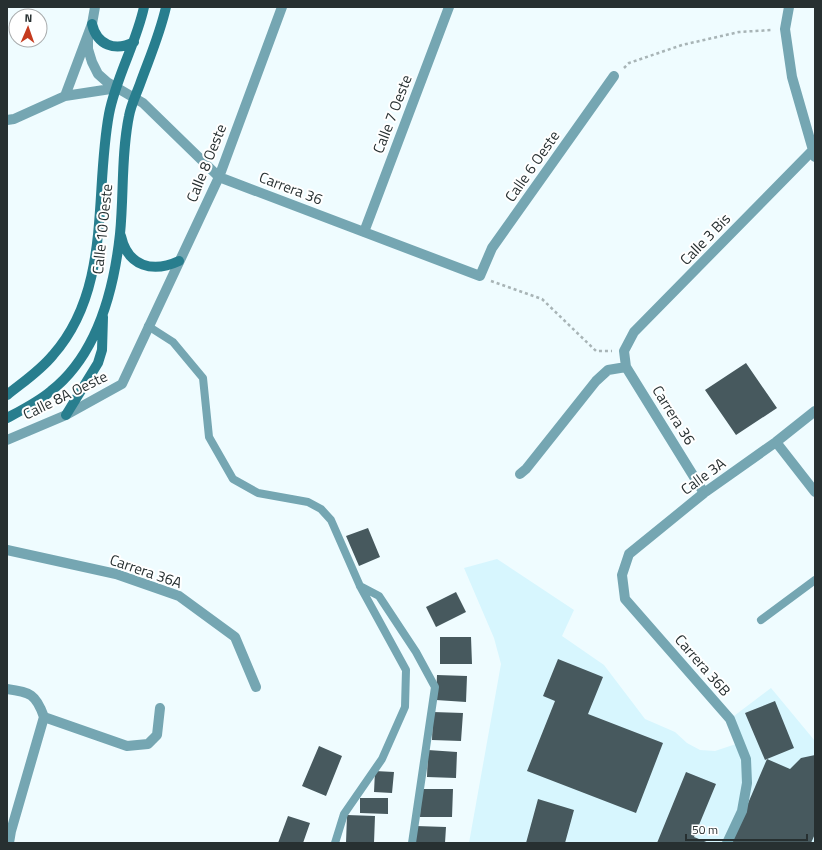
<svg xmlns="http://www.w3.org/2000/svg" width="822" height="850" font-family="'Titillium Web',sans-serif">
<style>
.built{fill:#d7f6fe}
.building{fill:#47595e}
.lines{fill:none;stroke-linecap:round;stroke-linejoin:round}
.path{stroke:#a8b4b6;stroke-width:2.5;stroke-dasharray:3 3;stroke-linecap:butt}
.lane{stroke:#75a6b2;stroke-width:8}
.street{stroke:#75a6b2;stroke-width:10}
.secondary{stroke:#287e8e;stroke-width:10}
.labels{text-anchor:middle;dominant-baseline:central;stroke-width:4;stroke-linejoin:round;paint-order:stroke}
.street-label{font-size:15px;fill:#273031;stroke:#fff}
</style>
<rect width="100%" height="100%" fill="#effcff"/>
<!-- built -->
<path class="built" d="M 497,559 L 574,610 L 562,636 L 604,665 L 645,719 L 675,732 L 687,743 L 700,750 L 715,751 L 739,743 L 730,719 L 771,688 L 815,741 L 815,843 L 469,843 L 501,664 L 494,638 L 464,568 Z"/>
<!-- building -->
<path class="building" d="M 746,363 L 777,408 L 736,435 L 705,390 Z
M 368,528 L 380,557 L 359,566 L 346,536 Z
M 456,592 L 466,612 L 436,627 L 426,607 Z
M 440,637 L 471,637 L 472,664 L 440,664 Z
M 558,659 L 603,677 L 588,714 L 663,743 L 636,813 L 527,771 L 555,701 L 543,696 Z
M 437,675 L 467,676 L 466,702 L 436,700 Z
M 775,701 L 794,748 L 767,759 L 790,769 L 801,758 L 815,755 L 815,834 L 811,843 L 731,843 L 767,759 L 765,760 L 745,713 Z
M 433,712 L 463,713 L 461,741 L 432,740 Z
M 319,746 L 342,756 L 326,796 L 302,786 Z
M 428,750 L 457,752 L 456,778 L 427,777 Z
M 375,771 L 394,772 L 392,793 L 374,792 Z
M 686,772 L 716,784 L 694,837 L 709,843 L 657,843 Z
M 421,789 L 453,789 L 452,817 L 420,817 Z
M 360,798 L 388,798 L 388,814 L 360,813 Z
M 538,799 L 574,810 L 565,843 L 526,843 Z
M 347,815 L 375,816 L 374,843 L 346,843 Z
M 288,816 L 310,823 L 303,843 L 278,843 Z
M 416,826 L 446,827 L 445,843 L 415,843 Z"/>
<g class="lines">
<!-- path -->
<path class="path" d="M 624,68 L 629,63 L 682,45 L 739,32 L 772,30
M 491,281 L 542,299 L 596,351 L 612,351"/>
<!-- lane -->
<path class="lane" d="M 148,326 L 173,342 L 203,378 L 209,437 L 233,479 L 258,493 L 308,502 L 321,509 L 331,520 L 360,586 L 406,670 L 405,707 L 382,759 L 344,814 L 335,843
M 360,586 L 379,596 L 416,652 L 435,687 L 412,843
M 761,620 L 815,580"/>
<!-- street -->
<path class="street" d="M 789,7 L 785,29 L 792,77 L 815,157
M 92,24 L 88,36 L 88,49 L 92,62 L 98,74 L 107,82 L 143,103 L 219,177 L 480,276 L 492,248 L 614,76
M 65,96 L 92,24 L 95,7
M 7,120 L 14,119 L 65,96 L 117,88
M 364,232 L 449,7
M 7,440 L 66,415 L 122,384 L 219,177 L 282,7
M 776,442 L 815,492
M 520,474 L 526,469 L 596,381 L 608,370 L 626,367
M 704,493 L 626,367 L 624,351 L 634,332 L 812,151
M 7,550 L 116,574 L 179,596 L 235,637 L 256,687
M 7,689 C 30,692 36,694 44,717 L 11,831 L 9,843
M 44,717 L 127,746 L 148,744 L 157,735 L 160,708
M 727,843 L 742,811 L 747,783 L 746,759 L 730,719 L 625,599 L 622,575 L 629,554 L 704,493 L 776,442 L 815,411"/>
<!-- secondary -->
<path class="secondary" d="M 92,24 C 97,45 115,52 134,42
M 121,236 C 128,267 153,273 179,261
M 7,395 C 23,382 40,371 53,355 C 112,288 94,194 109,114 C 116,77 136,44 144,7
M 66,415 L 98,363 L 102,350 L 103,317
M 7,418 C 22,410 38,402 51,391 C 97,355 114,289 120,234 C 124,194 121,155 129,116 C 131,105 136,95 140,84 C 149,59 160,34 166,7"/>
</g>
<g class="labels">
<!-- street labels -->
<g class="street-label">
<text transform="translate(392 114) rotate(-69)">Calle 7 Oeste</text>
<text transform="translate(206 163) rotate(-68)">Calle 8 Oeste</text>
<text transform="translate(532 166) rotate(-55)">Calle 6 Oeste</text>
<text transform="translate(291 188) rotate(21)">Carrera 36</text>
<text transform="translate(102 229) rotate(-84)">Calle 10 Oeste</text>
<text transform="translate(705 239) rotate(-46)">Calle 3 Bis</text>
<text transform="translate(65 395) rotate(-26)">Calle 8A Oeste</text>
<text transform="translate(674 415) rotate(58)">Carrera 36</text>
<text transform="translate(703 476) rotate(-36)">Calle 3A</text>
<text transform="translate(146 571) rotate(19)">Carrera 36A</text>
<text transform="translate(703 665) rotate(49)">Carrera 36B</text>
</g>
</g>
<!-- border -->
<rect width="822" height="850" fill="none" stroke="#273031" stroke-width="16"/>
<!-- north arrow -->
<g transform="translate(28 28) rotate(2)"><circle r="19" fill="#ffffff" stroke="#a9acad"/>
<path d="M0-3L7 15L0 10L-7 15Z" fill="#c53a1e"/>
<text y="-6" font-size="11" font-weight="bold" text-anchor="middle" fill="#273031">N</text>
</g>
<!-- scale -->
<path d="M686 834v6h121v-6" fill="none" stroke="#273031" stroke-width="2"/>
<text x="692" y="834" font-size="12" fill="#273031" stroke="#ffffff" stroke-width="3" paint-order="stroke">50 m</text>
</svg>
